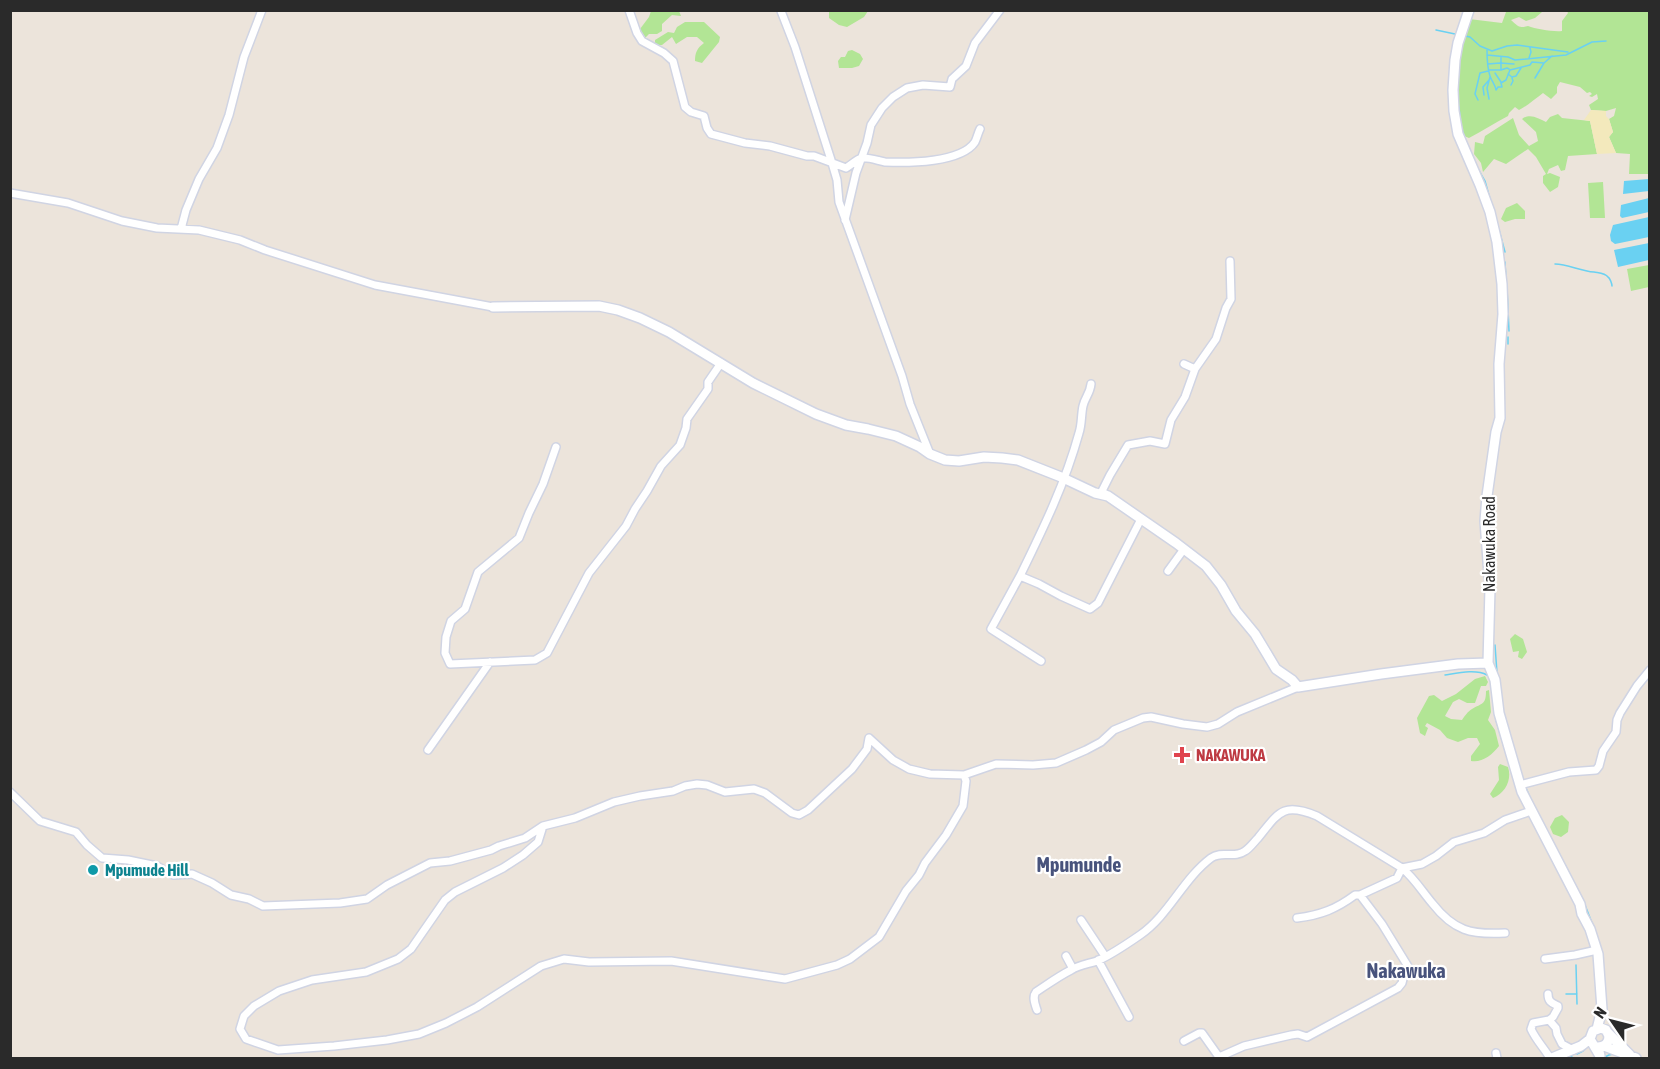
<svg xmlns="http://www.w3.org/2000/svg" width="1660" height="1069" font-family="'Asap Condensed',sans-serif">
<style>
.green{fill:#b2e595}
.sand{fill:#f3e9bc}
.water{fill:#6ad1f2}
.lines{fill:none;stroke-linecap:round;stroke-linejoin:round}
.stream{stroke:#6ad1f2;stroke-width:1.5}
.street-casing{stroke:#d0d4e3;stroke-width:10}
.secondary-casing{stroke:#d0d4e3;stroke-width:12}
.street{stroke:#fff;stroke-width:7}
.secondary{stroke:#fff;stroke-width:9}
.health-dot{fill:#e0444e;stroke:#fff;stroke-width:2}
.culture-dot{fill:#0f9aa8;stroke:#fff;stroke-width:2}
.labels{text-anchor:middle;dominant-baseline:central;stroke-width:4.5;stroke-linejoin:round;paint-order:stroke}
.street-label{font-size:16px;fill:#2a2a2a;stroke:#fff}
.health-label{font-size:16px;font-weight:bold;fill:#be3a42;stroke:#fff;text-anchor:start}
.culture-label{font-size:16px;font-weight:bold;fill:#0d838f;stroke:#fff;text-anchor:start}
.quarter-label{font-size:20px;font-weight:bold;fill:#48537c;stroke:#fff}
</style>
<rect width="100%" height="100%" fill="#ece4db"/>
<!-- green -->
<path class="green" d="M 1511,10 L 1541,11 L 1542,12 L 1535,18 L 1526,21 L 1519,17 L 1511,20 C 1519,27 1518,28 1528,26 C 1536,29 1553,32 1562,31 L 1562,21 L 1568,13 L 1567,11 L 1649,11 L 1649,174 L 1629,174 L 1630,154 L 1616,153 L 1609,137 L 1613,132 L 1609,119 L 1614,116 L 1616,108 L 1606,111 L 1591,110 L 1589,105 L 1598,99 L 1597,94 L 1592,97 L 1589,96 L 1592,94 L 1590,92 L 1587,93 L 1580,87 L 1560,82 L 1557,87 L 1557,93 L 1551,99 L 1543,93 C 1535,99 1527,106 1519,110 L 1515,107 L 1509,113 L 1508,116 C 1494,123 1483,131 1469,138 L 1464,136 C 1452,97 1458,58 1469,19 L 1502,23 L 1506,12 Z
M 651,11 L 679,11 L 681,16 L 672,15 L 662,24 L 662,31 L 657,34 L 649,34 L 644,39 L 637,33 L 649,17 Z
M 868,11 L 864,17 L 847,27 L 839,25 L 829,18 L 829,11 Z
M 685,22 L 704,22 L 720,37 L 719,42 L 702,63 L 695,61 C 695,53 697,48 704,43 L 697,37 L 687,37 L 676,44 L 672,37 L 662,45 L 655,45 L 655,40 L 668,32 L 674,33 L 677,27 Z
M 852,50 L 860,54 L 863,59 L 859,66 L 852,68 L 839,68 L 838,61 L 841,57 L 845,57 L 848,51 Z
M 1558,114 L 1562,118 L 1590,121 L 1597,154 L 1568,156 L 1565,170 L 1561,171 L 1558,165 L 1549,169 L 1547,174 L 1550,173 L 1560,177 L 1558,187 L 1550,192 L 1543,183 L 1543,176 L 1546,174 L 1536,157 L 1528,149 L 1506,164 L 1494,159 L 1483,172 L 1481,163 L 1474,154 L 1475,142 L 1483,144 L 1485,136 L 1513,118 L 1519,135 L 1529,146 L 1538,141 L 1536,132 L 1522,119 C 1530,113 1538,118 1546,122 L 1550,117 Z
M 1603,182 L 1605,218 L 1590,218 L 1588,183 Z
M 1517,203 L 1525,211 L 1525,219 L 1515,219 L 1505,222 L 1501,219 L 1506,208 Z
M 1649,265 L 1649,287 L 1631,291 L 1627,269 Z
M 1515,634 L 1523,639 L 1527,652 L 1522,659 L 1518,657 L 1519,651 L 1513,652 L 1510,639 Z
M 1485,676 L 1488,682 L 1486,686 L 1481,686 L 1475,703 L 1467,703 L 1459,699 L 1453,702 L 1445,716 L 1451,719 L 1462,720 C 1464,717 1468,711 1472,709 C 1482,703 1486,705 1486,691 L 1489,690 L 1491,712 L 1488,720 L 1495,730 L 1499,746 C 1492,755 1482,763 1471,761 L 1471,756 L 1480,744 L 1477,738 L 1468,738 L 1458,742 L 1447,738 L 1440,730 L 1427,723 L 1425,726 L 1428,728 L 1425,736 L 1420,733 L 1417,718 L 1429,696 L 1434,695 L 1442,701 L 1456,694 L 1475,679 Z
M 1500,764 L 1508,767 C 1512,779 1506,793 1493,798 L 1490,794 L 1499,780 L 1498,767 Z
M 1562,815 L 1569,822 L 1568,832 L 1561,837 L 1553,834 L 1550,827 L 1555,818 Z"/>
<!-- sand -->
<path class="sand" d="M 1591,110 L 1606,111 L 1606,116 L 1609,119 L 1613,132 L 1609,137 L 1616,153 L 1597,154 L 1590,121 L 1584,120 Z"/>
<!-- water -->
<path class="water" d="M 1649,179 L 1649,191 L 1623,194 L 1624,181 Z
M 1649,198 L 1649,212 L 1622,218 L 1620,216 L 1621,205 Z
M 1649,217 L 1649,237 L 1615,244 L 1611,241 L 1610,235 L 1613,225 Z
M 1649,243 L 1649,260 L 1618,267 L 1614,250 Z"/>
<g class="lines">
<!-- stream -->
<path class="stream" d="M 1436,30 L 1455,34
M 1465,36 L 1470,37 L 1480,46 L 1492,51 L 1507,46 L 1517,45 L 1568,52
M 1487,50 C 1487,59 1487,67 1490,76 C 1492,82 1495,84 1496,90 L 1498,87 L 1502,87 L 1501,83 L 1506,80 L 1510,70 L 1530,65 L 1532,62 L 1544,63
M 1487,55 L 1508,57 L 1515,60 L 1546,57 L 1566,55 L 1592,42 L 1606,41
M 1529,58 L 1531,52 L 1530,48
M 1488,64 L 1500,63 L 1514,64
M 1501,69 L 1501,57
M 1489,70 L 1501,70 L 1507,68 L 1509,69
M 1495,73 L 1501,82
M 1508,74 L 1512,77 L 1516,76 L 1521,68
M 1535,78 L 1544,63 L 1552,56
M 1511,85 L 1513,81 L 1512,78
M 1484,95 L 1483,87 L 1489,80
M 1489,99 L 1487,88 L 1490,77
M 1478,100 L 1475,94 L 1480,73 L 1488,71
M 1459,107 L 1460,118
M 1461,126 L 1464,136
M 1477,167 L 1485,181 L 1490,199
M 1499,230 L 1505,252
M 1505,262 L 1506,280
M 1555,264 C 1568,264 1580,271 1594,272 C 1599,273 1605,273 1608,277 C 1610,278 1612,284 1612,286
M 1507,288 L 1509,331
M 1508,344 L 1508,337
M 1495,645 L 1497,673
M 1445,675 C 1458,673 1476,669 1487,675
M 1492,690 L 1493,703
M 1496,720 L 1511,770
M 1525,786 L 1533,804
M 1565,865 L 1578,890
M 1585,905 L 1592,923
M 1576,965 L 1577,1004
M 1566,994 L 1577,994
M 1577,1054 L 1583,1051 L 1587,1047
M 1567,1058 L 1572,1056
M 1603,1058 L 1609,1055 L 1613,1054"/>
<defs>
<path id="street" d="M 629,10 L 637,33 L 642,41 L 664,53 L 673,61 L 685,107 L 691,112 L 704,116 L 707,128 L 711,134 L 745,143 L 770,146 L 807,156 L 814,156 L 846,168 C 851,165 857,159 862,158 C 868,157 879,161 885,162 C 908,163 961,163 975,142 C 977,138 978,133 980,129
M 781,11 L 795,47 L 832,163 L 837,180 L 839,202 L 902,376 L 910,404 L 930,454
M 10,193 L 68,203 L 122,221 L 157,228 L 199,230 L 240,240 L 265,250 L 375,285 L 493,307
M 845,220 L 856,173 L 867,143 L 871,125 L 882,108 L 893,97 L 907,88 L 923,85 L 950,87 L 952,79 L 966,66 L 975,43 L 1000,10
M 181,229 L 186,210 L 199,179 L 217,148 L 229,115 L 244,57 L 262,10
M 1195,369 L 1216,339 L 1226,308 L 1231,299 L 1230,261
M 1091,384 C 1090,394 1085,397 1083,406 C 1081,415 1082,424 1079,433 C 1065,484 1043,529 1020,576 L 1039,584 L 1061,596 L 1090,609 L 1098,603 L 1141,519
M 556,447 L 543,484 L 529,513 L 519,538 L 478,572 L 465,609 L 451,621 L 446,637 L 445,653 L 450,664 L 535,660 L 547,653 L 589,573 L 626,526 L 635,509 L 647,491 L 661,466 L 680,445 L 686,428 L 687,419 L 708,389 L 708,382 L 721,363
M 1108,496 L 1102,491 L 1110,475 L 1128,445 L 1150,441 L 1165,444 L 1171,420 L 1185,397 L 1195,369 L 1184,364
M 1168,571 L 1184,549
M 1020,576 L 991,629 L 1041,661
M 428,750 L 490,662
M 1520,785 L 1569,772 L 1596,770 L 1599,766 L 1603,751 L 1616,732 L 1617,720 L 1620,713 L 1637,686 L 1650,670
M 10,792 L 40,821 L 76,832 L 87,845 L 102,858 L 128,860 L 157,866 L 173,875 L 192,874 L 212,883 L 231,895 L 249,899 L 263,906 L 340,903 L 367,899 L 387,885 L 430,863 L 450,861 L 491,850 L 499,846 L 525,838 L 543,826 L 575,818 L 614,802 L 640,796 L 673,791 L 685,786 L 697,784 L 707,785 L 725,792 L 754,789 L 765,793 L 792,813 L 799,815 L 808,810 L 852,769 L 867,749 L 869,738 L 893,760 L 909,769 L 930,774 L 964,775 L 996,764 L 1033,765 L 1056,763 L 1086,750 L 1101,742 L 1114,730 L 1143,718 L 1151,717 L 1183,724 L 1207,727 L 1218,724 L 1237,712 L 1298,687
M 543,826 L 538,842 L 523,855 L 503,868 L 455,892 L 445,900 L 411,949 L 398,959 L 366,972 L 312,980 L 279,991 L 254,1006 L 244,1016 L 240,1029 L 246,1039 L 278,1050 L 334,1046 L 387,1040 L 419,1034 L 446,1023 L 477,1007 L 541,966 L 564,959 L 589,962 L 671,961 L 785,979 L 837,965 L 850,959 L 879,937 L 906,891 L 919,875 L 925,863 L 946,835 L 963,806 L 966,781 L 964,775
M 1297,918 C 1321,915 1336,909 1355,895 L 1360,895 L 1397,878 L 1402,868 L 1422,864 L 1436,856 L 1454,842 L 1484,833 L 1505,820 L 1531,811
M 1081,920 L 1105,956
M 1066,956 L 1073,969
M 1545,959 L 1575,955 L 1597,950
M 1098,960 L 1129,1017
M 1548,994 C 1548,1002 1552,1003 1558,1006 L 1558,1008 L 1553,1017 L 1549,1020
M 1037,1010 C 1035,1004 1032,997 1036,992 C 1048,984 1059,976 1071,970 C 1079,965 1088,964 1097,961 C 1111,955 1127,944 1140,935 C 1169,915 1183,879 1211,858 C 1222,850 1234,859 1245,851 C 1250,848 1254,842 1258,838 C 1279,812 1283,802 1317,816 L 1402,868 C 1414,878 1422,891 1432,903 C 1454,931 1471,935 1505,933
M 1184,1041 L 1199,1033 L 1202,1033 L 1219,1057 L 1244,1046 L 1291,1035 L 1298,1034 L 1307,1037 L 1398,988 L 1402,983 L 1404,975 L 1409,968 L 1382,924 L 1360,895
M 1496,1053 L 1497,1058
M 1550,1058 C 1544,1048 1536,1040 1531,1029 L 1533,1023 L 1549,1020 L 1556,1028 L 1557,1034 L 1562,1044 L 1573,1050"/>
<path id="secondary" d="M 1469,10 L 1458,43 L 1455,60 L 1453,90 L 1454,111 L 1458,134 L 1480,185 L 1490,212 L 1497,242 L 1502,284 L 1503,314 L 1499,364 L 1500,418 L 1496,432 L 1487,496 L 1485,521 L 1490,588 L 1488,663 L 1495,680 L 1499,713 L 1522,792 L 1580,904 L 1582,914 L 1590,929 L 1598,954 L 1602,1009 L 1597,1029
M 493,307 L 599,306 L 618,310 L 640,318 L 669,332 L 753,383 L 816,414 L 846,425 L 868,429 L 896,436 L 920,447 L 930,454 L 945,460 L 959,461 L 984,457 L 1002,458 L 1018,460 L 1061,477 L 1095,493 L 1108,496 L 1176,543 L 1206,566 L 1221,585 L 1236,611 L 1255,634 L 1276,669 L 1292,680 L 1298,687 L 1381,674 L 1458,664 L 1488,663
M 1601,1028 L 1606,1030 L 1609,1036 C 1609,1043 1605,1047 1598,1047 L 1600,1056 L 1590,1039 L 1593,1031 Z
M 1608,1033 L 1630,1055
M 1604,1046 L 1636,1058
M 1552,1058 L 1581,1046 L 1590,1039"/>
</defs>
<!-- street casing -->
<use href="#street" class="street-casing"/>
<!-- secondary casing -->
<use href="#secondary" class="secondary-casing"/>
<!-- street -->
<use href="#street" class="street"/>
<!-- secondary -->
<use href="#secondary" class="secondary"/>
</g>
<!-- markers -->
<path class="health-dot" d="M1179 746h6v6h6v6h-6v6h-6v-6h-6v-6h6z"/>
<circle class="culture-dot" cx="93" cy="870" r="6"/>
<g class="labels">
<!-- street labels -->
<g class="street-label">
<text transform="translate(1489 544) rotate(-90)">Nakawuka Road</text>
</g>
<!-- health labels -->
<g class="health-label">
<text x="1196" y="755">NAKAWUKA</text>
</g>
<!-- culture labels -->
<g class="culture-label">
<text x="105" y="870">Mpumude Hill</text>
</g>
<!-- quarter labels -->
<g class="quarter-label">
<text x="1079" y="864">Mpumunde</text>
<text x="1406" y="970">Nakawuka</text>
</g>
</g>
<!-- border -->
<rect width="1660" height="1069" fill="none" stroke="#2a2a2a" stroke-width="24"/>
<!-- north arrow -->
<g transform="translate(1612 1021) rotate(305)" stroke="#ffffff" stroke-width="4.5" paint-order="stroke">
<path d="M0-4.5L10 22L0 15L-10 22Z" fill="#2a2a2a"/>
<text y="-9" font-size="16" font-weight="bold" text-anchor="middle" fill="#2a2a2a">N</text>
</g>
</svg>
